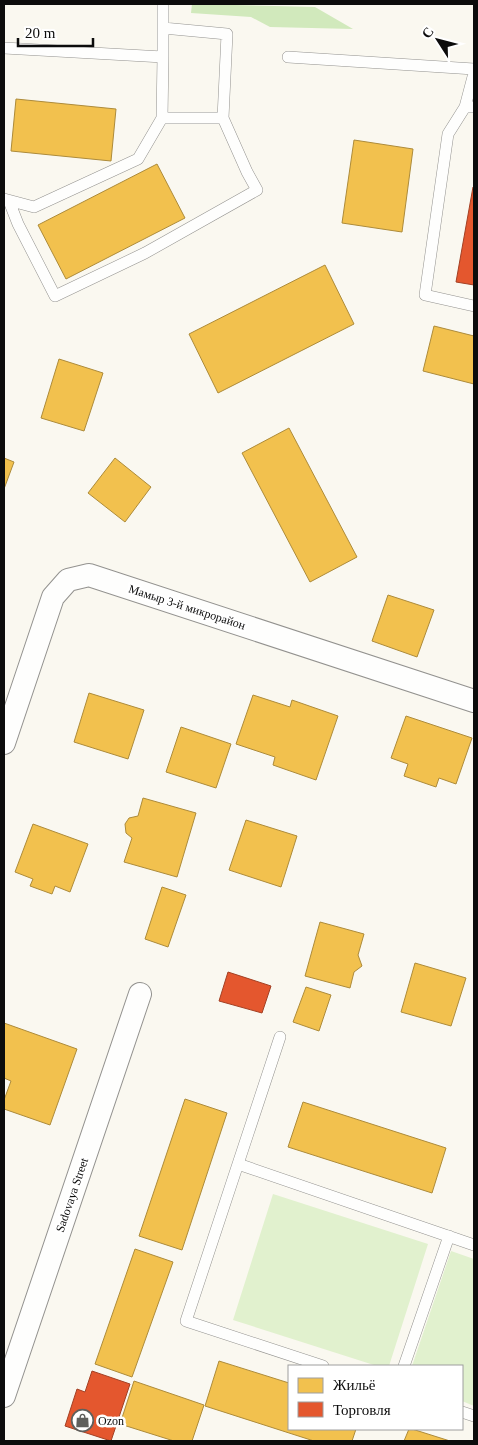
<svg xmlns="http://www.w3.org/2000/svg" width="478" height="1445" font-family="'Times New Roman',serif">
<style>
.green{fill:#e1f1ce}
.forest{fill:#d1e9bc}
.homes{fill:#f2c14e;stroke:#ad8b3a}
.shops{fill:#e4572e;stroke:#a34024}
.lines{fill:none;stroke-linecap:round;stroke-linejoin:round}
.lane-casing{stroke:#93928f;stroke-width:12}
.street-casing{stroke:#93928f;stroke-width:24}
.lane{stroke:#fefefd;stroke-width:11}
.street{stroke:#fefefd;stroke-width:22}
.labels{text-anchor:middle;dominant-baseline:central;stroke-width:5;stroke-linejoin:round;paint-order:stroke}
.street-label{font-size:12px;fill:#0c0c0c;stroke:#fff}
.poi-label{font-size:12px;fill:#0c0c0c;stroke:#fff;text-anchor:start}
</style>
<rect width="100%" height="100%" fill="#faf8f0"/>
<!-- green -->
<path class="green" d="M 273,1194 L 428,1244 L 389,1366 L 377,1366 L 233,1320 Z
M 451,1251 L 474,1259 L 474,1406 L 462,1401 L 462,1366 L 412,1366 Z"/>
<!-- forest -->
<path class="forest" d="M 192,4 L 315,7 L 353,29 L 270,27 L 251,17 L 191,13 Z"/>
<!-- homes -->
<path class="homes" d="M 16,99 L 116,109 L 111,161 L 11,151 Z
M 354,140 L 413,149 L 402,232 L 342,223 Z
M 157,164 L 185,218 L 66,279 L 38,225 Z
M 325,265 L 354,324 L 218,393 L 189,334 Z
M 434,326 L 474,336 L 474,384 L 423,371 Z
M 59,359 L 103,373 L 84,431 L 41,418 Z
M 289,428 L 357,557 L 310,582 L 242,453 Z
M 4,458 L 14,462 L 4,489 Z
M 115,458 L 151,487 L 125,522 L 88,493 Z
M 388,595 L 434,610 L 417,657 L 372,641 Z
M 89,693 L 144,710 L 128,759 L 74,742 Z
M 253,695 L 290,707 L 292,700 L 338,716 L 316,780 L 273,765 L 275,757 L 236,744 Z
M 406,716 L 472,738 L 456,784 L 439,778 L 436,787 L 404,776 L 408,764 L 391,758 Z
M 181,727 L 231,744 L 216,788 L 166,772 Z
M 143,798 L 196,813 L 177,877 L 124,862 L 132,838 L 126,833 L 125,824 L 129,818 L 138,816 Z
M 246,820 L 297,836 L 281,887 L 229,870 Z
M 33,824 L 88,844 L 70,892 L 55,886 L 52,894 L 30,886 L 33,879 L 15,872 Z
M 162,887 L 186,895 L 168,947 L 145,939 Z
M 320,922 L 364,934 L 358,955 L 362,966 L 354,972 L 350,988 L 305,976 Z
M 415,963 L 466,978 L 451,1026 L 401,1012 Z
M 306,987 L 331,995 L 319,1031 L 293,1022 Z
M 4,1023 L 77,1049 L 50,1125 L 4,1109 L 4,1100 L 11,1081 L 4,1078 Z
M 185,1099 L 227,1113 L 182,1250 L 139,1236 Z
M 303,1102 L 446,1148 L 432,1193 L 288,1147 Z
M 135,1249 L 173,1262 L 132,1377 L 95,1364 Z
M 219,1361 L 289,1383 L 289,1429 L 356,1429 L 352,1441 L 314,1441 L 205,1406 Z
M 134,1381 L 204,1405 L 192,1441 L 174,1441 L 120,1424 Z
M 409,1429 L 412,1429 L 450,1441 L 404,1441 Z"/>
<!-- shops -->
<path class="shops" d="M 473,187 L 474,188 L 474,285 L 456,282 Z
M 228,972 L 271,986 L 262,1013 L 219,1001 Z
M 92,1371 L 130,1384 L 111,1441 L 65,1426 L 77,1389 L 85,1392 Z"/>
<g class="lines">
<defs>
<path id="lane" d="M 4,48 L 163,57 L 163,4
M 163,57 L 162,118 L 223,118 L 227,34 L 163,28
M 288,57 L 474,69
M 474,73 L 465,107 L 474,107
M 465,107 L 448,134 L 425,295 L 474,306
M 4,199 L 34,207 L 138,159 L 162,118
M 9,201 L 18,224 L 55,296 L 145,253 L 257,190 L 247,172 L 223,118
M 280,1037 L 186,1321 L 323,1366
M 238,1164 L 474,1245
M 404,1366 L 449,1236
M 462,1412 L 474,1416"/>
<path id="street" d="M 4,743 L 53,597 L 68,580 L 89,575 L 474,701
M 4,1396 L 140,994"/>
</defs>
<!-- lane casing -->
<use href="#lane" class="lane-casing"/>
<!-- street casing -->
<use href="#street" class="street-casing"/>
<!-- lane -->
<use href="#lane" class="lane"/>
<!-- street -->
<use href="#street" class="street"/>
</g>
<!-- icons -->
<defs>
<symbol id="shop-ring" viewBox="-11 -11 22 22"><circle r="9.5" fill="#fff" stroke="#5f5f5c" stroke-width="1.5"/><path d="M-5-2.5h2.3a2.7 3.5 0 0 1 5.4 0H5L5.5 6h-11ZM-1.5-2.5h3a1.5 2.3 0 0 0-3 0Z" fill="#5f5f5c"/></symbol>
</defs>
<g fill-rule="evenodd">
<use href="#shop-ring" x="70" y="1408" width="25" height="25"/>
</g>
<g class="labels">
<!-- street labels -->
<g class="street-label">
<text transform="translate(187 607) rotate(18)">Мамыр 3-й микрорайон</text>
<text transform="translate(72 1195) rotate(-71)">Sadovaya Street</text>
</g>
<!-- poi labels -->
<g class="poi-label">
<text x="98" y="1421">Ozon</text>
</g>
</g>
<!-- border -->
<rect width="478" height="1445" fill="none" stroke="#0c0c0c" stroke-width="10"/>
<!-- legend -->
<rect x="288" y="1365" width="175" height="65" fill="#ffffff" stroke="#9e9e9e"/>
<rect x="298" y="1378" width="25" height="15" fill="#f2c14e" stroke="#9e9e9e"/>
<text x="333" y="1390" font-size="15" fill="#0c0c0c">Жильё</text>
<rect x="298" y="1402" width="25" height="15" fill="#e4572e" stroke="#9e9e9e"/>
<text x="333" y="1415" font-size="15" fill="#0c0c0c">Торговля</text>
<!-- north arrow -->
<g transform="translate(438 40) rotate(306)" stroke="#ffffff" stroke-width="4" paint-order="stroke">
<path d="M0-4L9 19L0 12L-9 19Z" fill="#0c0c0c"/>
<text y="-8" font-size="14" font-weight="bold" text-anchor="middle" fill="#0c0c0c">С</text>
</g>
<!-- scale -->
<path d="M18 38v8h75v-8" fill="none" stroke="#0c0c0c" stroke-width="2.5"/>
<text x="25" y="38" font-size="15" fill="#0c0c0c" stroke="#ffffff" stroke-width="4" paint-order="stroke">20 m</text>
</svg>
